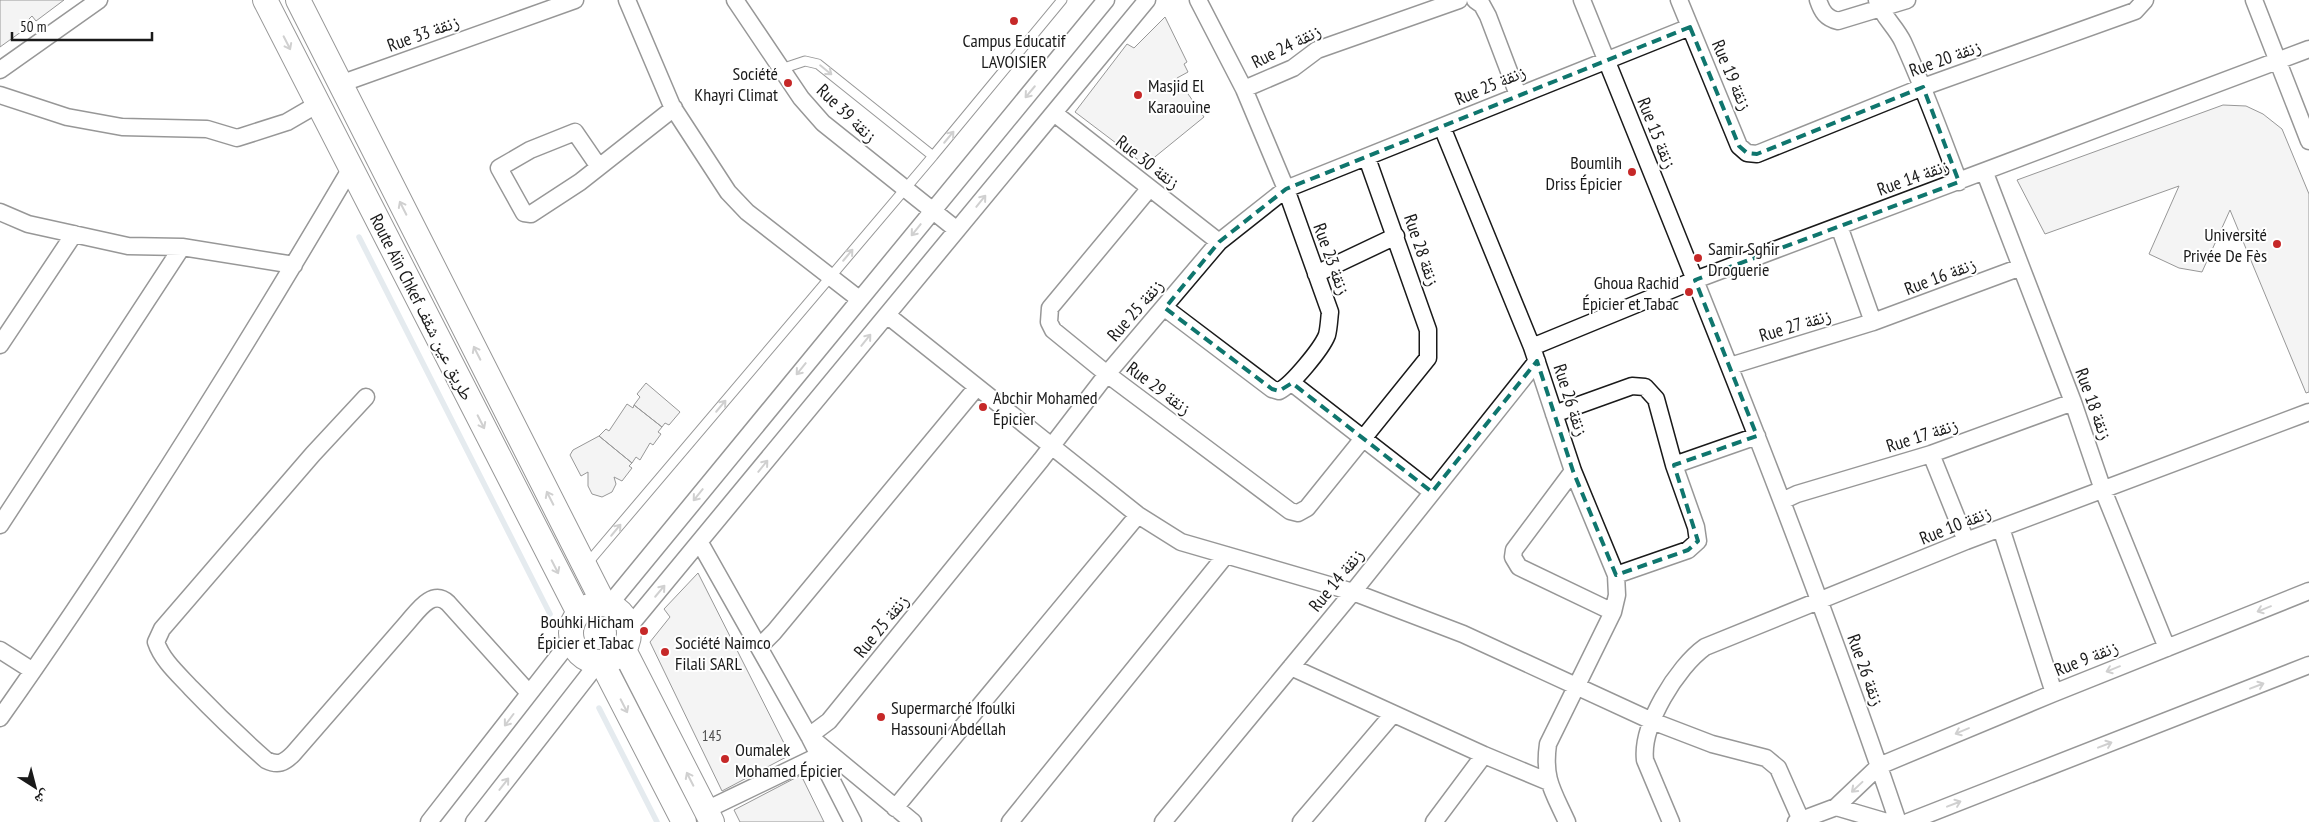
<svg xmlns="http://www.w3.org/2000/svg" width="2309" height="822" font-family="'PT Sans Narrow','Noto Naskh Arabic',sans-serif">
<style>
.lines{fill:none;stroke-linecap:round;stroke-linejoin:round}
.stream{stroke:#c6d2dc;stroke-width:5.5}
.building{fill:#e6e6e6;stroke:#1a1a1a}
.service-casing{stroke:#1a1a1a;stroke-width:11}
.minor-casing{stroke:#1a1a1a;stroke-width:19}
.secondary-casing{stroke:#1a1a1a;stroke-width:26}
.service{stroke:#fff;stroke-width:9}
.minor{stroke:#fff;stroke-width:16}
.secondary{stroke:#fff;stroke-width:24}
.oneway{stroke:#989898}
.marked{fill:none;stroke:#0f766e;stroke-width:4;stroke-dasharray:10 6;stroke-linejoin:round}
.poi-dot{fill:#c62828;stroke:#fff;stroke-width:2}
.labels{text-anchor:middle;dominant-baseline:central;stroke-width:4;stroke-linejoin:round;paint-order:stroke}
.number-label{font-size:15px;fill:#4d4d4d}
.street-label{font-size:18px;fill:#1a1a1a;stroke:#fff}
.poi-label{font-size:18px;fill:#1a1a1a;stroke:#fff;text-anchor:start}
</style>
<rect width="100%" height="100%" fill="#fff"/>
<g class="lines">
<!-- stream -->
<path class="stream" d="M 359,237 L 550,614
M 599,708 L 657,822"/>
</g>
<!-- building -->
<path class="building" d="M 0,0 L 64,0 L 36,21 L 32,16 L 29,19 L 32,24 L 0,47 Z
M 1165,17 L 1187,62 L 1184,64 L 1188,72 L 1177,78 L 1204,117 L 1145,165 L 1075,112 L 1127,44 L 1134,48 Z
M 2223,105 L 2246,106 L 2263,114 L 2282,129 L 2309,194 L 2309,392 L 2306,393 L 2230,210 L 2202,272 L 2179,268 L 2149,254 L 2179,186 L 2045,234 L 2017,180 Z
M 646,383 L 680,412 L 669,425 L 665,423 L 662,427 L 634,405 L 640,397 L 637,394 Z
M 627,404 L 633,408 L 634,405 L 662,427 L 658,432 L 661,434 L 653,445 L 650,443 L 640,460 L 636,457 L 632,463 L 599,436 L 606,429 L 609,431 Z
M 599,436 L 632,463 L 629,466 L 632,468 L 622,481 L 614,477 L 616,484 L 612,492 L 602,497 L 592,494 L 588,486 L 588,472 L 581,476 L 570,455 L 573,450 Z
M 698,573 L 790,755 L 722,791 L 650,642 L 670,617 L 664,609 Z
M 801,775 L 824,822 L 740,822 L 734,810 Z"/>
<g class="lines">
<defs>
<path id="service" d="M 781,69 L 805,61 L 818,64 L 933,156 L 1062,0
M 586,565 L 933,156"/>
<path id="minor" d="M 627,0 L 672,106 L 728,192 L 747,212 L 859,299
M 735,0 L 801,98 L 823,123 L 957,230
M 1475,0 L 1482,5 L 1488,16 L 1518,95
M 1582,0 C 1692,272 1804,544 1898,822
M 1679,0 L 1739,146 L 1747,153 L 1757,154 L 1923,87 L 2135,11 L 2145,0
M 1818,0 C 1822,12 1826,18 1838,21 L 1907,0
M 1877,0 C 1882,16 1896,27 1903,42 C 1924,88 1941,135 1959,182
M 2254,0 L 2309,141
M 0,70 L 99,0
M 340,84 L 575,0
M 1244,89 L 1293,68 L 1317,50 L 1459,0
M 0,95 L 67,117 L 122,127 L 207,129 L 237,138 L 287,122 L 318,104
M 1054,113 L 1219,242
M 1442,127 L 1532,347 L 1573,471 L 1616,575 L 1617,595 L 1613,612 L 1548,744 C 1543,779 1553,791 1567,822
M 599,167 L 575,132 L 530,150 L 499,168 L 524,213 L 531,214 L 580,182 L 674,108
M 1985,173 L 2073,402 L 2103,490 L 2167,648
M 1149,189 L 1050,308 L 1049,322 L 1053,330 L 1107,374 L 1290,511 L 1298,513 L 1307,508 L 1428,358 L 1428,330 L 1367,158
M 0,212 L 28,224 L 128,246 L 182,247 L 294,265
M 1839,226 L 1873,322
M 1316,274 L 1396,236
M 1165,308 L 1272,389 L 1279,391 C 1292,385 1322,348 1327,335 C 1329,327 1329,320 1330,312 L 1286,189 L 1244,89 L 1198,0
M 887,315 L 1138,515 L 1181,542 L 1353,592 L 1463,634 L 1652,721 L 1712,744 L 1766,758 L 1778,768 L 1801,820
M 0,345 L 74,234
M 1532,347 L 1695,280 L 2309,49
M 1730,366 L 1873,322 L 2021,267
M 1292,383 L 1432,492
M 366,397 L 313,454 L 162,629 L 156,642 C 162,660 178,674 191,688 C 215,713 240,737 266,760 C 278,766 284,763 293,754 L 407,623 C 417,612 432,588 448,603 L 529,693
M 1554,414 L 1632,386 L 1645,387 L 1656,399 L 1674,465 L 1696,527 L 1698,541 L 1688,550 L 1616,575
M 1931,454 L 1966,541
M 1674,465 L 1757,436
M 1573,471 L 1514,550 L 1513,557 L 1519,567 L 1613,612
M 1782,501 L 1797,494 L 1931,454 L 2073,402
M 0,525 L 182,247
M 2001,528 L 2054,693
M 700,543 L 809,736 L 853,822
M 609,605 L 1106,0
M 628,628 L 1147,0
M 759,647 L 774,632 L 977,387
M 0,650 L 33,671
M 1291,667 L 1484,755 L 1549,782
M 0,718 C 126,540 241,355 351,168
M 1836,807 L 1887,822
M 895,808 L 1138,515
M 706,810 L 818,756
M 429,822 L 571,640
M 474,822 L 598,663
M 913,822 L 809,736 L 829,721 L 1041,460 L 1107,374 L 1219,242 L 1286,189 L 1690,27
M 1010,822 L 1226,555
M 1163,822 L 1353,592 L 1537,361
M 1301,822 L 1393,714
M 1434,822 L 1484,755
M 1671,822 L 1645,760 C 1641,725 1677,667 1705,647 L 1966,541 L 2309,412
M 1796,822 L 1836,807 L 1879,766 L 2054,693 L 2309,591
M 1908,822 L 2309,665"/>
<path id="secondary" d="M 265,0 L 579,613
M 298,0 L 604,604
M571 633a29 29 0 1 1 58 0a29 29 0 1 1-58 0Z
M 624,650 L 712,822
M 602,663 L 684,822"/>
</defs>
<!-- service casing -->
<use href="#service" class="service-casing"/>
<!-- minor casing -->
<use href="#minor" class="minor-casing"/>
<!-- secondary casing -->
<use href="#secondary" class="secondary-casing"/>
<!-- service -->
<use href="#service" class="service"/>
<!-- minor -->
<use href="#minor" class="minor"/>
<!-- secondary -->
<use href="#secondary" class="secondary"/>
</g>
<!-- one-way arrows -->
<defs><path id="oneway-shaft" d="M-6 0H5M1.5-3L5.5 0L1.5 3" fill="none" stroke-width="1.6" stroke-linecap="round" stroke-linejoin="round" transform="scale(1.25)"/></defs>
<g class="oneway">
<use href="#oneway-shaft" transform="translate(287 43) rotate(63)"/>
<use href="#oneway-shaft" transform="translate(826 70) rotate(39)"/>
<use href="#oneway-shaft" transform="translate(1030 92) rotate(130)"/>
<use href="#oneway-shaft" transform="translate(949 137) rotate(-50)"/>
<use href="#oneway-shaft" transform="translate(981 201) rotate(-51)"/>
<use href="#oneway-shaft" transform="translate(403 208) rotate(-117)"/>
<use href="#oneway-shaft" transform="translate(916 230) rotate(129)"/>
<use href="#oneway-shaft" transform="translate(848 255) rotate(-50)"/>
<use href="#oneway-shaft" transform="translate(866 340) rotate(-51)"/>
<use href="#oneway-shaft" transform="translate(477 353) rotate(-117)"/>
<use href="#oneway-shaft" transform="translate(801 369) rotate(129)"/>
<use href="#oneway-shaft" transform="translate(721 406) rotate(-50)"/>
<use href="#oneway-shaft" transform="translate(481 422) rotate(63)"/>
<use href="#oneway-shaft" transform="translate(763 466) rotate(-51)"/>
<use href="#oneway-shaft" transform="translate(698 495) rotate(129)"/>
<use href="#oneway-shaft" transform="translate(550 498) rotate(-117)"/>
<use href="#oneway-shaft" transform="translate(616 530) rotate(-50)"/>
<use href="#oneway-shaft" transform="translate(555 567) rotate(63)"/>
<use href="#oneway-shaft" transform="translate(660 591) rotate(-50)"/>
<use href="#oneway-shaft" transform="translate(2264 609) rotate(158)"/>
<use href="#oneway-shaft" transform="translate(2113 669) rotate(158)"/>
<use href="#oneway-shaft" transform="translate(2257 686) rotate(-21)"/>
<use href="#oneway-shaft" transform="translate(624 706) rotate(63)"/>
<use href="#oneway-shaft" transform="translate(509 720) rotate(127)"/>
<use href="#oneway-shaft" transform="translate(1962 731) rotate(157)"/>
<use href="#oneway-shaft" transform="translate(2105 745) rotate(-21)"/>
<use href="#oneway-shaft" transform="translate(690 779) rotate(-117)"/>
<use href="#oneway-shaft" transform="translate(504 784) rotate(-52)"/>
<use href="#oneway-shaft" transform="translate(1857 787) rotate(137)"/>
<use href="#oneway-shaft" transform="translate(1954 804) rotate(-21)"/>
</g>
<!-- marked area -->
<path d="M0 0H2309V822H0ZM 1690,27 L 1739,146 L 1747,153 L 1757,154 L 1923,87 L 1959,182 L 1695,280 L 1757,436 L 1674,465 L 1698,541 L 1688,550 L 1616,575 L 1573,471 L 1537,361 L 1432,492 L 1292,383 L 1279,391 L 1272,389 L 1165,308 L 1219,242 L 1286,189 Z" fill="#fff" fill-opacity=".55" fill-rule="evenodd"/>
<path class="marked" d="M 1690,27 L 1739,146 L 1747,153 L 1757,154 L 1923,87 L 1959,182 L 1695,280 L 1757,436 L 1674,465 L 1698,541 L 1688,550 L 1616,575 L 1573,471 L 1537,361 L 1432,492 L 1292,383 L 1279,391 L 1272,389 L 1165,308 L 1219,242 L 1286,189 Z"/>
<!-- markers -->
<g class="poi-dot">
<circle cx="1014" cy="21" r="5"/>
<circle cx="788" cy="83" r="5"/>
<circle cx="1138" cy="95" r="5"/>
<circle cx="1632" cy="172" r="5"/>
<circle cx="2277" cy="244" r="5"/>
<circle cx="1698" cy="258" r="5"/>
<circle cx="1689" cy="292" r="5"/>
<circle cx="983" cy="407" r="5"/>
<circle cx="644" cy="631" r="5"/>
<circle cx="665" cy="652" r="5"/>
<circle cx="881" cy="717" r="5"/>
<circle cx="725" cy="759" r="5"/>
</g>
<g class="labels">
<!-- number labels -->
<g class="number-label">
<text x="712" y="735">145</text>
</g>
<!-- street labels -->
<g class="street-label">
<text transform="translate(423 33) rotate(-20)">Rue 33 زنقة</text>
<text transform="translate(1286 46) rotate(-27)">Rue 24 زنقة</text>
<text transform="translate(1945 58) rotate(-20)">Rue 20 زنقة</text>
<text transform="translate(1732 75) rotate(67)">Rue 19 زنقة</text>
<text transform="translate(1490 85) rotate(-23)">Rue 25 زنقة</text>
<text transform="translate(847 113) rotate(44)">Rue 39 زنقة</text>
<text transform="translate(1657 133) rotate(68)">Rue 15 زنقة</text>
<text transform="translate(1148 162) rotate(38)">Rue 30 زنقة</text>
<text transform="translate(1913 177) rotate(-20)">Rue 14 زنقة</text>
<text transform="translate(1422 250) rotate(71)">Rue 28 زنقة</text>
<text transform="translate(1332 259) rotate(70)">Rue 23 زنقة</text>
<text transform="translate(1940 276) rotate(-21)">Rue 16 زنقة</text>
<text transform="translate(422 307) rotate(63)">Route Aïn Chkef طريق عين شقف</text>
<text transform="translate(1135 310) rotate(-49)">Rue 25 زنقة</text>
<text transform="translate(1795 325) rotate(-17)">Rue 27 زنقة</text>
<text transform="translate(1159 388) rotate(37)">Rue 29 زنقة</text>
<text transform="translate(1571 400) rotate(72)">Rue 26 زنقة</text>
<text transform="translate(2094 404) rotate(70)">Rue 18 زنقة</text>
<text transform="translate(1922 435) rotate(-18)">Rue 17 زنقة</text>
<text transform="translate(1955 525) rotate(-22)">Rue 10 زنقة</text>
<text transform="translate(1336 580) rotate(-51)">Rue 14 زنقة</text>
<text transform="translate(881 626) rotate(-51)">Rue 25 زنقة</text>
<text transform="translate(2086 658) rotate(-22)">Rue 9 زنقة</text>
<text transform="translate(1866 670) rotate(70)">Rue 26 زنقة</text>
</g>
<!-- poi labels -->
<g class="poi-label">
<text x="1014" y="40" text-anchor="middle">Campus Educatif<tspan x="1014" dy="21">LAVOISIER</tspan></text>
<text x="778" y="73" text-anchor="end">Société<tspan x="778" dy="21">Khayri Climat</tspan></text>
<text x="1148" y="85">Masjid El<tspan x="1148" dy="21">Karaouine</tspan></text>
<text x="1622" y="162" text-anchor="end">Boumlih<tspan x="1622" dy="21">Driss Épicier</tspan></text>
<text x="2267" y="234" text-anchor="end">Université<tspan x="2267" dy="21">Privée De Fès</tspan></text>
<text x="1708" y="248">Samir Sghir<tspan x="1708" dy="21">Droguerie</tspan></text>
<text x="1679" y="282" text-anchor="end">Ghoua Rachid<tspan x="1679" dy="21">Épicier et Tabac</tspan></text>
<text x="993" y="397">Abchir Mohamed<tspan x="993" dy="21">Épicier</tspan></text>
<text x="634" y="621" text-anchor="end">Bouhki Hicham<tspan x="634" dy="21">Épicier et Tabac</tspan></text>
<text x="675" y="642">Société Naimco<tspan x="675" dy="21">Filali SARL</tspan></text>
<text x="891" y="707">Supermarché Ifoulki<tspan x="891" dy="21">Hassouni Abdellah</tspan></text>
<text x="735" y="749">Oumalek<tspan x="735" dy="21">Mohamed Épicier</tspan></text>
</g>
</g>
<!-- north arrow -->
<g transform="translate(35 787) rotate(144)" stroke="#ffffff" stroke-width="4" paint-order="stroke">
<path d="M0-4L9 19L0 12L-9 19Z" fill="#1a1a1a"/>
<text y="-8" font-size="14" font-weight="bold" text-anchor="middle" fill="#1a1a1a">ش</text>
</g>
<!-- scale -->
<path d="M12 32v8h140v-8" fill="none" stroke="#1a1a1a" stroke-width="2.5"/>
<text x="20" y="32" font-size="15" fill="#1a1a1a" stroke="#ffffff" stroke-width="4" paint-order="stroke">50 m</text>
</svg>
